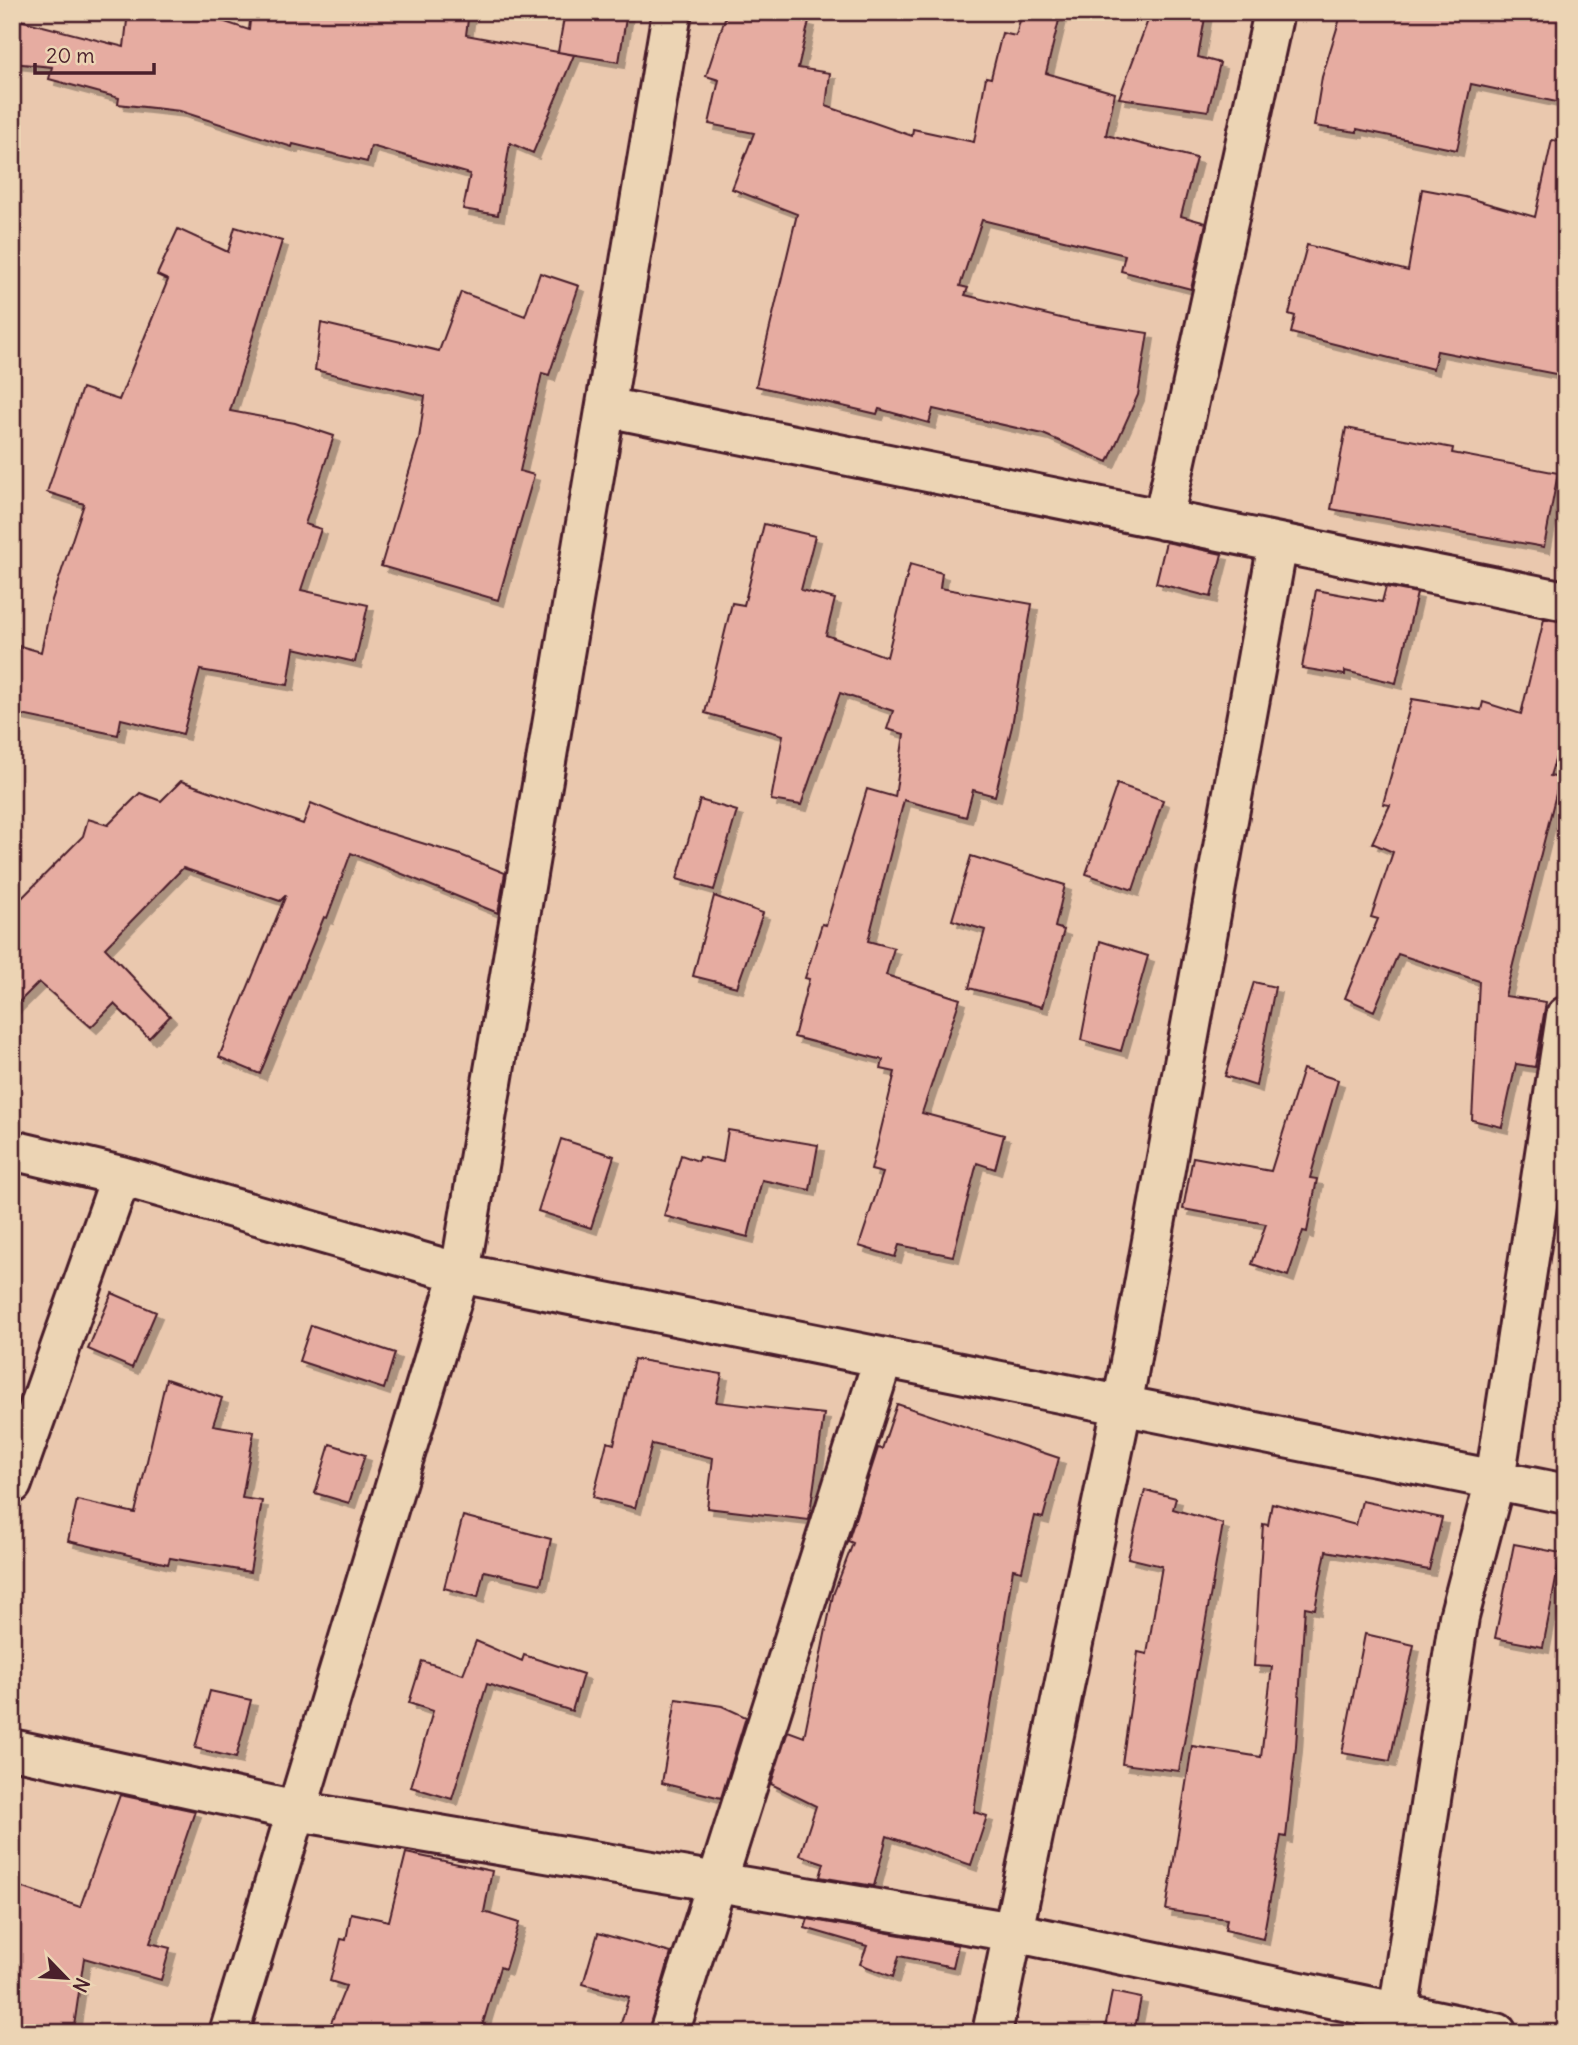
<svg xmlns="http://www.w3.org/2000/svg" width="1578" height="2045" font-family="Delius,sans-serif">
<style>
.building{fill:#e6aca1;stroke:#4a1f2b;stroke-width:2;filter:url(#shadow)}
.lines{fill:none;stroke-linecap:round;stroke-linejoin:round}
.minor-casing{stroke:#4a1f2b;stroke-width:44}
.minor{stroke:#ecd4b4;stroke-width:38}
</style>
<defs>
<filter id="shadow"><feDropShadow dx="6" dy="6" stdDeviation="0" flood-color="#0004"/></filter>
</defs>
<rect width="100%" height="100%" fill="#eac8ae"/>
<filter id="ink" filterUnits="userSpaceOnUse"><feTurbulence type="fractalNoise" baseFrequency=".0143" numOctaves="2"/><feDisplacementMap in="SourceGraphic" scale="14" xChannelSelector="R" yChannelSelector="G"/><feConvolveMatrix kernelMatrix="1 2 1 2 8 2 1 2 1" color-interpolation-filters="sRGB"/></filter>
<g filter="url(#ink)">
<!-- building -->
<path class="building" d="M 128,12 L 195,12 L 249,30 L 251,12 L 469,12 L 466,35 L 574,55 L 533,153 L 510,143 L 498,215 L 463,209 L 470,174 L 371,146 L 367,162 L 293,144 L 292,147 L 180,111 L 118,104 L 119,98 L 49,79 L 52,67 L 12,63 L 12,18 L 124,47 Z
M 565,12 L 627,12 L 619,62 L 558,52 Z
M 727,12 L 770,12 L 809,21 L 798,68 L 830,73 L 826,106 L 912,136 L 913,129 L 974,142 L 986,77 L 991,78 L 1002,33 L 1016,36 L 1022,12 L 1061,12 L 1046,73 L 1115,93 L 1106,135 L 1196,158 L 1181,216 L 1206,223 L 1191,289 L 1121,271 L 1125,255 L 982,220 L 960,286 L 968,288 L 965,295 L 1073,321 L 1148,333 L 1138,395 L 1108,462 L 1043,434 L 933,409 L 929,423 L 879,409 L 877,414 L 756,386 L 797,214 L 732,189 L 754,133 L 709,124 L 719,80 L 706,76 Z
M 1151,12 L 1206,12 L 1198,57 L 1220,63 L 1208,111 L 1119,98 Z
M 1342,12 L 1566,12 L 1566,104 L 1471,84 L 1457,150 L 1357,129 L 1357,132 L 1314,126 L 1322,77 Z
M 1552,140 L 1566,142 L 1566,376 L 1437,351 L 1433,369 L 1291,333 L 1295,316 L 1289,314 L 1307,245 L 1408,271 L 1422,189 L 1465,197 L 1535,217 Z
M 235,227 L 282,241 L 230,411 L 295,423 L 334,436 L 305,524 L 321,529 L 301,590 L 368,605 L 355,662 L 294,648 L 288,685 L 200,670 L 183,734 L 121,719 L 118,735 L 12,713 L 12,675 L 20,646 L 41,652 L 52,600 L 84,504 L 47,492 L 82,388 L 119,400 L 168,280 L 157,275 L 178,229 L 228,252 Z
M 540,273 L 579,286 L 549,375 L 542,373 L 520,471 L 534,475 L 498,600 L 381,566 L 419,439 L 425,396 L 315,370 L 321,323 L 439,351 L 461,292 L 525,316 Z
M 1346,428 L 1453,448 L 1452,453 L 1558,473 L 1544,547 L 1331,509 Z
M 764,524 L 815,536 L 801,590 L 835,599 L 826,635 L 887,657 L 910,564 L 942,573 L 940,588 L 1032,604 L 1012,726 L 995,796 L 973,790 L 966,817 L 904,800 L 868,941 L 894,948 L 886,975 L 960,999 L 922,1113 L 1004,1135 L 995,1169 L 977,1163 L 953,1256 L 899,1245 L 895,1257 L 859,1246 L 883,1173 L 871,1170 L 895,1072 L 881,1069 L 883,1060 L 794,1037 L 809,979 L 805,978 L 822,924 L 826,925 L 867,789 L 895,797 L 904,734 L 887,729 L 893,711 L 840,693 L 801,805 L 771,800 L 783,735 L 705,713 L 732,603 L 744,605 Z
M 1166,542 L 1222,554 L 1211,597 L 1156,583 Z
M 1386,587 L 1417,593 L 1396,683 L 1345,671 L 1345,675 L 1302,668 L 1316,590 L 1382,602 Z
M 1544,619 L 1566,622 L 1566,725 L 1550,776 L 1560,778 L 1505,996 L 1546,1002 L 1535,1067 L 1516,1064 L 1502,1127 L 1472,1120 L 1479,981 L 1398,954 L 1374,1011 L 1345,998 L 1378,919 L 1371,917 L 1393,852 L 1372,843 L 1390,805 L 1383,804 L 1412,699 L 1481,710 L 1483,702 L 1521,714 Z
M 181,781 L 303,824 L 311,803 L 369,827 L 458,854 L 505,873 L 498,913 L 351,853 L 327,918 L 324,917 L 260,1074 L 219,1057 L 286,895 L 280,901 L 183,868 L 105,948 L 170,1016 L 149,1038 L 114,1004 L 91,1027 L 39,982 L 12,1009 L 12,908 L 83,836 L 88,819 L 108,825 L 140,793 L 161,801 Z
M 1117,784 L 1163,800 L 1133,890 L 1086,874 Z
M 700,800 L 737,811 L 714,890 L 677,879 Z
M 971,856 L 1065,885 L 1055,927 L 1064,930 L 1042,1007 L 969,988 L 985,930 L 952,920 Z
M 714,896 L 763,913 L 737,987 L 693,976 Z
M 1100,941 L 1148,956 L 1121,1051 L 1081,1040 Z
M 1254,982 L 1275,987 L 1256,1086 L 1225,1076 Z
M 1303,1069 L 1338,1080 L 1310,1178 L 1317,1179 L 1307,1232 L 1303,1231 L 1288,1276 L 1252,1264 L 1266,1224 L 1183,1209 L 1193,1157 L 1271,1171 Z
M 728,1130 L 818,1145 L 810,1190 L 762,1180 L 748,1237 L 664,1216 L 681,1155 L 698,1161 L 699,1157 L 723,1162 Z
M 561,1139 L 614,1156 L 591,1228 L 538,1211 Z
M 112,1293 L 156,1312 L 132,1368 L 88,1349 Z
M 311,1325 L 395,1353 L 384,1389 L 299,1361 Z
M 634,1359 L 722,1374 L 716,1402 L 824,1414 L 809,1520 L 707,1508 L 713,1458 L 652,1444 L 635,1508 L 593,1497 L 607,1442 L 614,1444 Z
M 166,1379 L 222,1398 L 213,1425 L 254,1432 L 242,1498 L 262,1501 L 250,1572 L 170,1558 L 168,1564 L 68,1541 L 77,1500 L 135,1513 Z
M 897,1404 L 1059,1458 L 1043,1518 L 1035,1516 L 1022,1571 L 1013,1569 L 974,1812 L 987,1816 L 971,1865 L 887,1836 L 874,1886 L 820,1877 L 824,1863 L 800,1855 L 816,1806 L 771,1784 L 788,1731 L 804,1737 L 833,1595 L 853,1543 L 848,1541 L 878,1448 L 882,1449 Z
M 330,1444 L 365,1455 L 349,1503 L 315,1493 Z
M 1145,1490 L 1176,1498 L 1173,1509 L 1223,1524 L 1179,1771 L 1122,1764 L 1138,1652 L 1147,1654 L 1162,1566 L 1128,1558 Z
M 1362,1501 L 1442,1518 L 1429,1570 L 1326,1551 L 1315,1609 L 1305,1607 L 1296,1746 L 1286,1837 L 1281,1836 L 1263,1939 L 1225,1930 L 1227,1919 L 1166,1910 L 1192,1746 L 1261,1757 L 1272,1667 L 1254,1666 L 1263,1524 L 1268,1525 L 1272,1503 L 1356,1525 Z
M 463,1516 L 551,1539 L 541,1584 L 484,1571 L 478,1597 L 444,1588 Z
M 1514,1544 L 1561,1553 L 1543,1647 L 1495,1638 Z
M 1365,1634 L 1414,1645 L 1390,1761 L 1342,1753 Z
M 476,1641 L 522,1661 L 524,1655 L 583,1674 L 572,1711 L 487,1684 L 452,1799 L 411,1787 L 433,1711 L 409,1703 L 422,1661 L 463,1674 Z
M 210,1691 L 251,1700 L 236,1758 L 195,1748 Z
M 676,1699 L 722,1706 L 746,1717 L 721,1798 L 662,1783 Z
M 120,1795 L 195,1811 L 150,1943 L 170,1948 L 161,1980 L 84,1958 L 73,2033 L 12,2030 L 12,1884 L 80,1907 Z
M 406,1853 L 492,1871 L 484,1912 L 519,1923 L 505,1969 L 500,1967 L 480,2033 L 327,2033 L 346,1986 L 330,1981 L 341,1939 L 346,1940 L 351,1913 L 389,1921 Z
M 808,1919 L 958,1945 L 953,1967 L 899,1956 L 893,1977 L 860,1964 L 867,1946 L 805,1928 Z
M 598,1933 L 671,1953 L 648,2033 L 618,2033 L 629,1997 L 583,1984 Z
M 1112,1992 L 1141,1998 L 1134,2033 L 1104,2033 Z"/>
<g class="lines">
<defs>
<path id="minor" d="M 606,407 L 1566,601
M 1163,520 L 1274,12
M 12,1150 L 121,1176 L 460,1273 L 1566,1494
M 12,1484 L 121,1176
M 12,1749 L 297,1811 L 1013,1932 L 1497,2033
M 229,2033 L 460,1273 L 672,12
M 669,2033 L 883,1359
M 992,2033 L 1122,1407 L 1278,543
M 1395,2033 L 1459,1617 L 1495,1480 L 1566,1016"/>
</defs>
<!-- minor casing -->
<use href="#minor" class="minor-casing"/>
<!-- minor -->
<use href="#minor" class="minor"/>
</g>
</g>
<!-- margin -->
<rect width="1578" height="2045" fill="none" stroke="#ecd4b4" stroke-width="42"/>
<rect x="21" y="21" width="1536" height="2003" fill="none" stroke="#4a1f2b" stroke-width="2.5" filter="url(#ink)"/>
<!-- north arrow -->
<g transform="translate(66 1978) rotate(115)" stroke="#ecd4b4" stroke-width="5" paint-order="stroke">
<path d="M0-5L12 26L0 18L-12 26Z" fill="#4a1f2b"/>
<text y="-10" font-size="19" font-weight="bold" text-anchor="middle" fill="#4a1f2b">N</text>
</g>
<!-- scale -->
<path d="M35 63v10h119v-10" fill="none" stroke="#4a1f2b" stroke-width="3.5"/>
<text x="46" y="63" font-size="21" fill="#4a1f2b" stroke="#ecd4b4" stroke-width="5" paint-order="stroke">20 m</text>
</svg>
